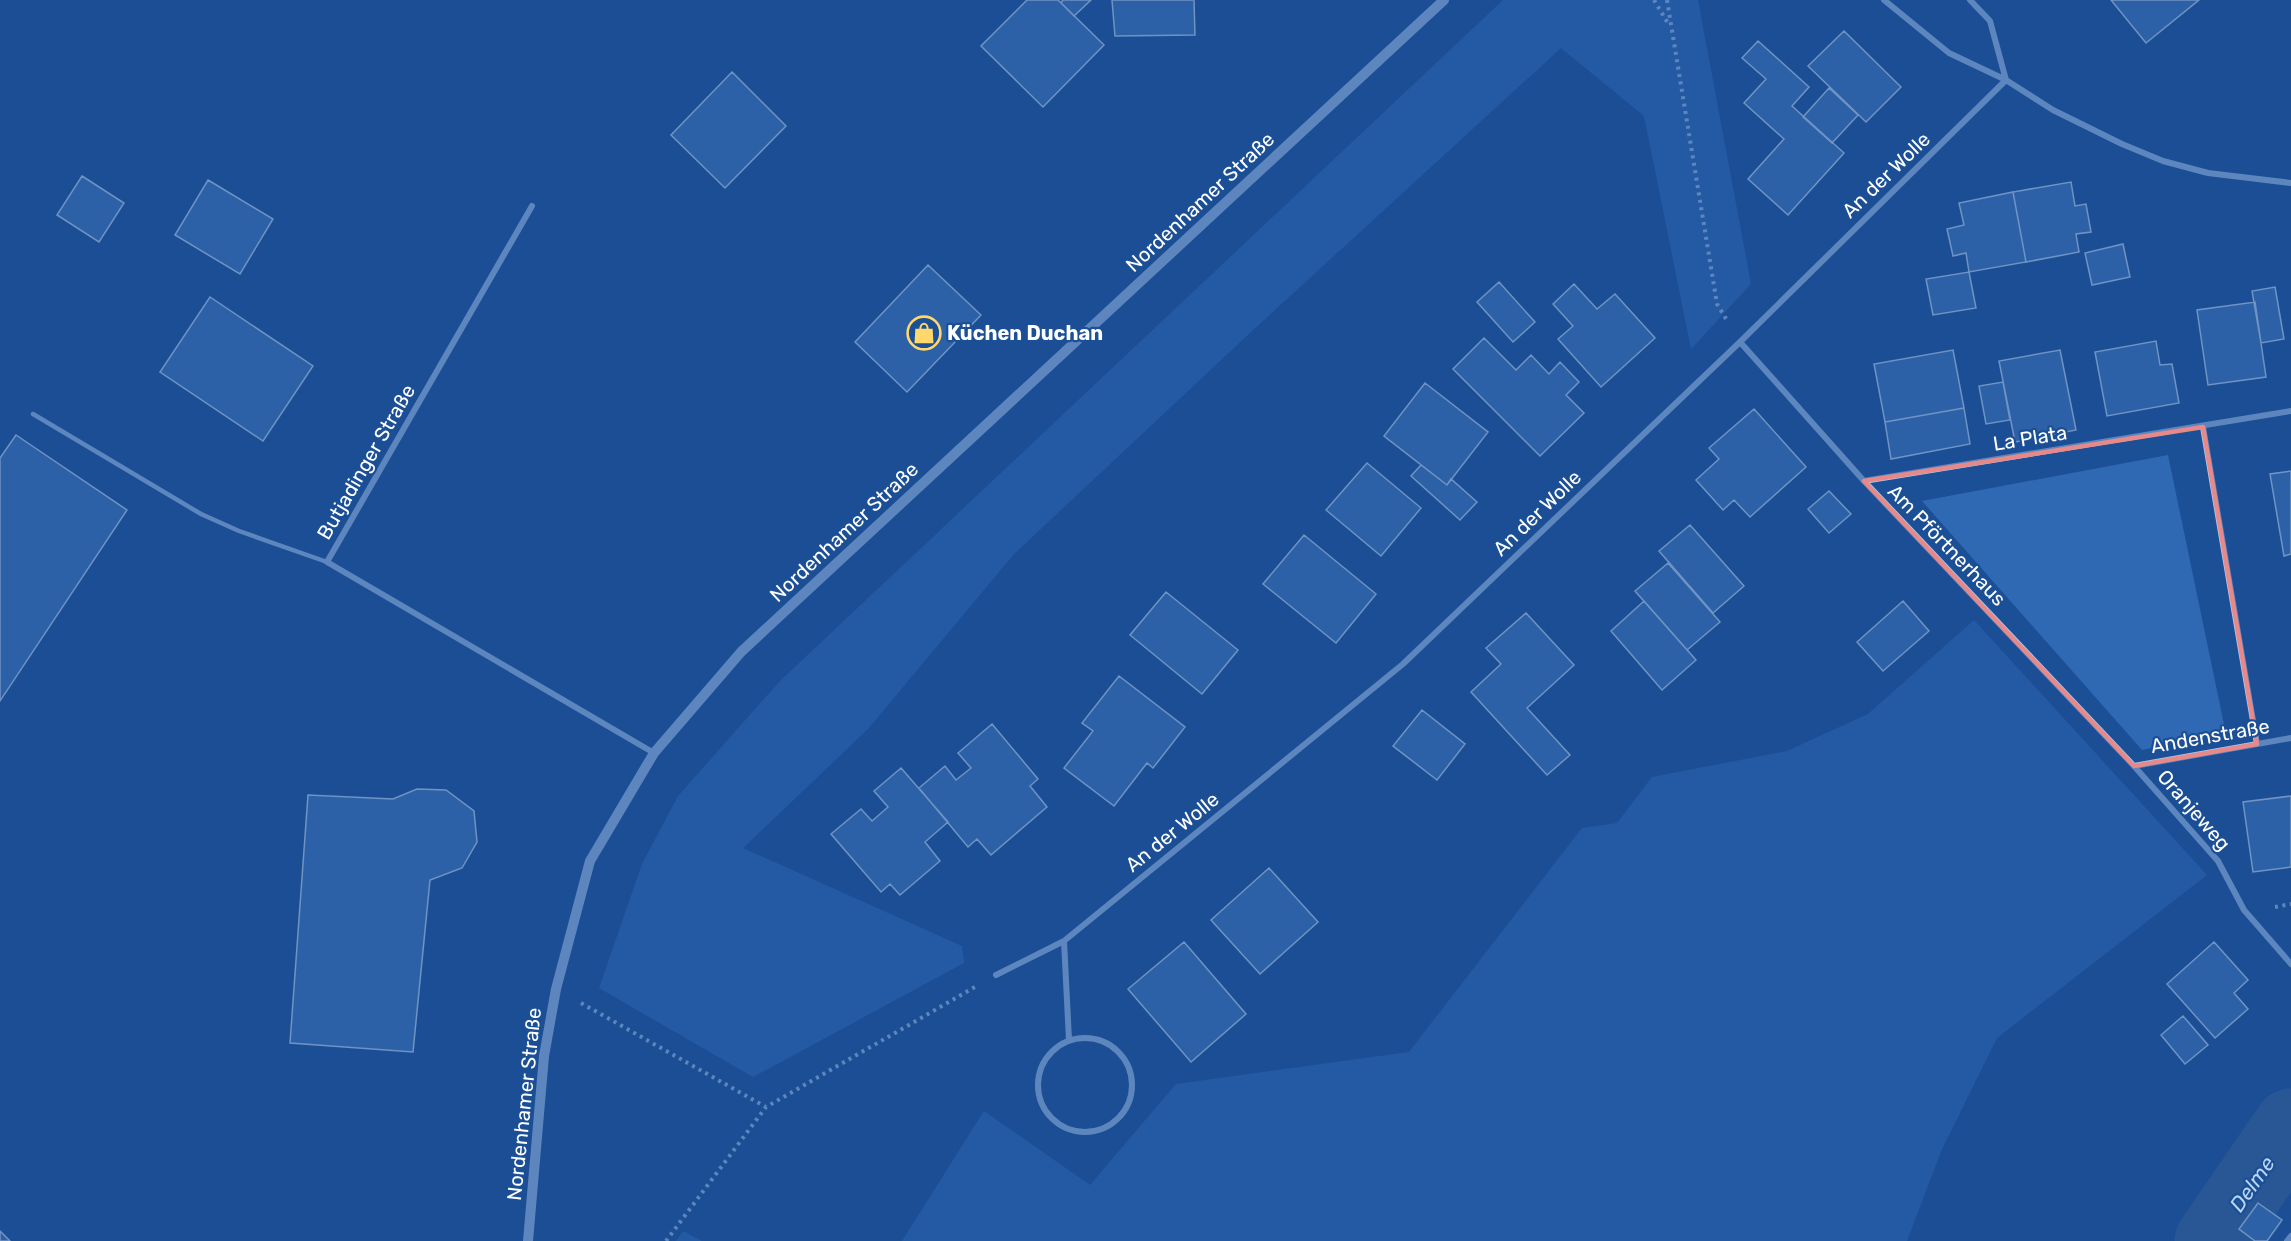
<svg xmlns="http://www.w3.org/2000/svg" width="2291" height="1241" font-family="Rubik,sans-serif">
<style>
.green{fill:#2f69b4}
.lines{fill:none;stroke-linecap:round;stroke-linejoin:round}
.river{stroke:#3b6093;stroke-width:75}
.building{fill:#4478bd;stroke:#d5e6fb;stroke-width:1.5}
.path{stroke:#aecbf0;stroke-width:4;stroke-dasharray:3 4.5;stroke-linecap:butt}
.service{stroke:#aecbf0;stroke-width:4.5}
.minor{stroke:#aecbf0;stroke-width:6}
.tertiary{stroke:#aecbf0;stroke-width:10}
.marked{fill:none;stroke:#e88989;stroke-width:4.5;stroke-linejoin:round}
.labels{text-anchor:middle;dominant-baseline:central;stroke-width:4.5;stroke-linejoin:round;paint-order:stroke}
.street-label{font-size:20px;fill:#fff;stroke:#1b4f96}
.poi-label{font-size:20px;font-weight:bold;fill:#fff;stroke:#1b4f96;text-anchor:start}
.water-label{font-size:21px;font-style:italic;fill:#bbd5f6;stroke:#1b4f96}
</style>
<rect width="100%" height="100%" fill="#1b4f96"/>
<!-- green -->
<path class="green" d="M 1503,0 L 1698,0 L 1751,284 L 1691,349 L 1644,116 L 1561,48 L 1252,331 L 1014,554 L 868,729 L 743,848 L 962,946 L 964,963 L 753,1077 L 599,988 L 642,864 L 678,796 L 780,681 Z
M 2168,455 L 2226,734 L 2142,750 L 1922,501 Z
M 1974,620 L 2207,875 L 1997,1038 L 1942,1149 L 1907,1241 L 902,1241 L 984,1111 L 1090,1185 L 1176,1084 L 1409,1052 L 1582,828 L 1617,823 L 1652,777 L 1787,751 L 1868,714 Z
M 683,1231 L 702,1241 L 676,1241 Z"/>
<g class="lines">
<!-- river -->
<path class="river" d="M 2212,1241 L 2291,1126"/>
</g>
<!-- building -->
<path class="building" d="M 1027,0 L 1058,0 L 1104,45 L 1043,107 L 981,46 Z
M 1063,0 L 1091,0 L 1074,16 L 1061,3 Z
M 1112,0 L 1194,0 L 1195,35 L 1115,36 Z
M 2111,0 L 2199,0 L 2146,43 Z
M 1844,31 L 1901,87 L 1866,122 L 1808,66 Z
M 1758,41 L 1809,87 L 1792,106 L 1844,153 L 1788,215 L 1748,179 L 1784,139 L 1744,103 L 1766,79 L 1742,58 Z
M 732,72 L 786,126 L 725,188 L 671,135 Z
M 1829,88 L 1858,115 L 1832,143 L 1803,117 Z
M 82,176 L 124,203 L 99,242 L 57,215 Z
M 208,180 L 273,219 L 240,274 L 175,235 Z
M 2071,182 L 2075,206 L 2086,204 L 2091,232 L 2076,234 L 2079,252 L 2026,262 L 2013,192 Z
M 2013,192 L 2026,262 L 1969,272 L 1966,253 L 1953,256 L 1947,229 L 1964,225 L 1959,203 Z
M 2123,244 L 2130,277 L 2092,285 L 2085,253 Z
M 928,265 L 981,315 L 907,392 L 855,342 Z
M 1969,272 L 1976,308 L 1933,315 L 1926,279 Z
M 1499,282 L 1535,322 L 1513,342 L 1477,302 Z
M 1574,284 L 1597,309 L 1615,294 L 1655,338 L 1601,387 L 1558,339 L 1573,326 L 1553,304 Z
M 2275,287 L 2284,339 L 2261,343 L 2252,291 Z
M 210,297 L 313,366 L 263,441 L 160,372 Z
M 2255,302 L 2266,377 L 2208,385 L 2197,310 Z
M 1484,338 L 1516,370 L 1531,355 L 1549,374 L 1560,362 L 1579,382 L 1566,395 L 1584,413 L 1540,456 L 1453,369 Z
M 2156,341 L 2160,365 L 2172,364 L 2179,403 L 2107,416 L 2095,352 Z
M 1953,350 L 1964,408 L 1885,422 L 1874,364 Z
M 2060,350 L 2076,430 L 2015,442 L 1999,361 Z
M 2003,382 L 2010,420 L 1986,424 L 1979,386 Z
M 1425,383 L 1488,432 L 1447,485 L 1384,436 Z
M 1964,408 L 1970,444 L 1891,459 L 1885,422 Z
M 1754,409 L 1806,467 L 1750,517 L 1734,500 L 1723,510 L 1696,480 L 1719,459 L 1709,448 Z
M 16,435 L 127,510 L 0,701 L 0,458 Z
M 1367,463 L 1421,508 L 1381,556 L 1326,510 Z
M 1421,465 L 1447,485 L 1451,479 L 1477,502 L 1460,520 L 1411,476 Z
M 2291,471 L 2291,554 L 2284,556 L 2270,474 Z
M 1829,491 L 1851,514 L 1829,533 L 1808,509 Z
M 1690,525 L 1744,586 L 1713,613 L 1659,551 Z
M 1304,535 L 1376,594 L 1336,643 L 1263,584 Z
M 1668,563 L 1720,622 L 1687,650 L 1635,591 Z
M 1166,592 L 1238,650 L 1202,694 L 1130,635 Z
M 1644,601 L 1696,660 L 1662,690 L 1611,631 Z
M 1903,601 L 1929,631 L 1883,671 L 1857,642 Z
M 1526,613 L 1574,665 L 1527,708 L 1570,755 L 1547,775 L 1471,692 L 1501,664 L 1486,648 Z
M 1119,676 L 1185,727 L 1153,768 L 1147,763 L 1114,806 L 1064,768 L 1093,731 L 1082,723 Z
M 1422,710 L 1465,744 L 1437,780 L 1393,746 Z
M 992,724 L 1038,779 L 1030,786 L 1047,807 L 991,855 L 977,839 L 968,847 L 919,788 L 945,766 L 956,780 L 971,768 L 958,753 Z
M 901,768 L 948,822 L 925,842 L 940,861 L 900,895 L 890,884 L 881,892 L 831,834 L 861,809 L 872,821 L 888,807 L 874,791 Z
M 417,789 L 446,790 L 474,811 L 477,842 L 462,868 L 430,880 L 413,1052 L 290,1043 L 308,795 L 393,799 Z
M 2291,796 L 2291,867 L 2253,872 L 2243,802 Z
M 1269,868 L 1318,922 L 1260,974 L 1211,920 Z
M 1184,942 L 1246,1014 L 1191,1062 L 1128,989 Z
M 2214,942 L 2248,980 L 2234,993 L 2248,1009 L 2215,1038 L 2167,984 Z
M 2183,1016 L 2208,1045 L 2185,1064 L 2161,1035 Z
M 2258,1203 L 2282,1220 L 2267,1241 L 2255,1241 L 2239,1229 Z
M 0,1231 L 10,1241 L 0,1241 Z"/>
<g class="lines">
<!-- path -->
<path class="path" d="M 1654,0 L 1669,25
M 1667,0 L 1717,304 L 1728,322
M 2275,907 L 2291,904
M 581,1003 L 766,1107
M 666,1241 L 766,1107 L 975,987"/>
<!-- service -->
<path class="service" d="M 33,414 L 201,514 L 239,531 L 327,562"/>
<!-- minor -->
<path class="minor" d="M 1884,0 L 1949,53 L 2006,80 L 2053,110 L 2122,144 L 2163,161 L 2208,173 L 2291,183
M 1970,0 L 1990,21 L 2006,80
M 532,206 L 327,562 L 654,753
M 1740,342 L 1864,481 L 2134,766 L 2218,861 L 2244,910 L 2291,964
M 2203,427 L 2257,744
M 1864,481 L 2291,411
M 2134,766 L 2291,738
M 1064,941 L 1069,1040
M 996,975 L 1064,941 L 1403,664 L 1740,342 L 2006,80
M1038 1085a47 47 0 1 1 94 0a47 47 0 1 1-94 0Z
M 2287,1241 L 2291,1236"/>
<!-- tertiary -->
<path class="tertiary" d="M 528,1241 L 544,1056 L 556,989 L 590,861 L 654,753 L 741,652 L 1444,0"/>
</g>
<!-- marked area -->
<path d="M0 0H2291V1241H0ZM 2203,427 L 2257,744 L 2134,766 L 1864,481 Z" fill="#1b4f96" fill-opacity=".55" fill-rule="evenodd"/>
<path class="marked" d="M 2203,427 L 2257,744 L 2134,766 L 1864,481 Z"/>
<!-- icons -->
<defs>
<symbol id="shop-ring" viewBox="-11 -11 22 22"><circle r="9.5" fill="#1b4f96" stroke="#ffd76d" stroke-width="1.5"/><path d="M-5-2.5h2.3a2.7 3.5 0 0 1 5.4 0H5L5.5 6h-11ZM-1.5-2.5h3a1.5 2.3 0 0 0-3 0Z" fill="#ffd76d"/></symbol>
</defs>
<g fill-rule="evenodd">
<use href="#shop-ring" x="905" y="314" width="38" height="38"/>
</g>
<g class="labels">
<!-- street labels -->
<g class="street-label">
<text transform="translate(1886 175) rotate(-44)">An der Wolle</text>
<text transform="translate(1200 202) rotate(-43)">Nordenhamer Straße</text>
<text transform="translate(2030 438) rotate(-9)">La Plata</text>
<text transform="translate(366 462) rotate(-60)">Butjadinger Straße</text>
<text transform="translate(1537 513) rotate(-44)">An der Wolle</text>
<text transform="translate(844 532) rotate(-43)">Nordenhamer Straße</text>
<text transform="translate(1947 545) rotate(46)">Am Pförtnerhaus</text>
<text transform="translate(2210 736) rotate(-10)">Andenstraße</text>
<text transform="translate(2194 810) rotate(49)">Oranjeweg</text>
<text transform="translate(1172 832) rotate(-39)">An der Wolle</text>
<text transform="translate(524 1104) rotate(-84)">Nordenhamer Straße</text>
</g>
<!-- poi labels -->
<g class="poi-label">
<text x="947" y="333">Küchen Duchan</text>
</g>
<!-- water labels -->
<g class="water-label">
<text transform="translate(2252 1184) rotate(-55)">Delme</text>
</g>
</g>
</svg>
